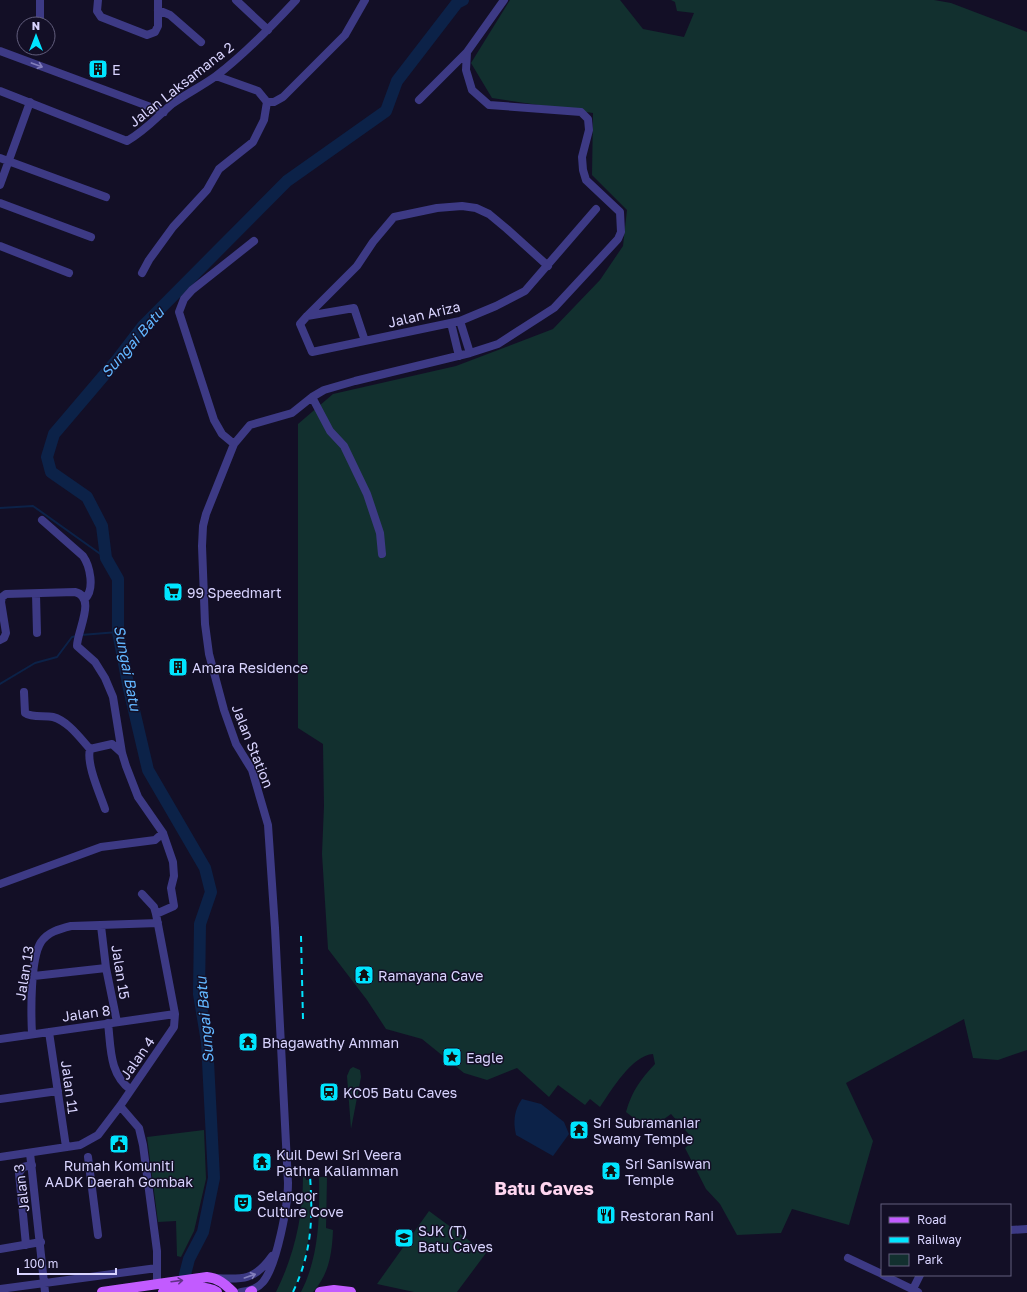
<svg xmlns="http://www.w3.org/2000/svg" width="1027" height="1292" font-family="'Golos Text',sans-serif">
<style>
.green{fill:#12302f}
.water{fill:#0c2248}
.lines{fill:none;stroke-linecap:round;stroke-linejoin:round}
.stream{stroke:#0c2248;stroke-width:2}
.river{stroke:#0c2248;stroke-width:12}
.minor{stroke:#3d3a85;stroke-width:8}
.major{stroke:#c25bff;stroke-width:10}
.rail{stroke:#00e5ff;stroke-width:2;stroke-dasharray:6 5;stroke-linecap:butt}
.oneway{stroke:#837fbc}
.oneway2{stroke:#623188}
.labels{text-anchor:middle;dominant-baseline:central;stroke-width:3;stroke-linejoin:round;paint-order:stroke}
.poi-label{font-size:14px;fill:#d9d4ff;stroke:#130f26;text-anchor:start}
.street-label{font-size:14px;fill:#d9d4ff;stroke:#130f26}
.water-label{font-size:15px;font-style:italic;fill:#62b6ff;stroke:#130f26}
.district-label{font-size:18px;font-weight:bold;fill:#ffd6f0;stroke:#130f26}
</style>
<rect width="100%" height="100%" fill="#130f26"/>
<!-- green -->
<path class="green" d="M 510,0 L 620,0 L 643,29 L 684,37 L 694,13 L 677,11 L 675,2 L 671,0 L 934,0 L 951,3 L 1027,32 L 1027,1050 L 998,1060 L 973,1058 L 964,1019 L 846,1083 L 873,1141 L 849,1225 L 792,1209 L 781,1233 L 737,1235 L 720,1204 L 706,1189 L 685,1148 L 694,1140 L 671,1114 L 649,1130 L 626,1112 C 632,1091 640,1080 655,1064 L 653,1054 C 632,1055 611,1091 600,1107 L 590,1099 L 585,1105 L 558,1085 L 549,1097 L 517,1068 L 487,1080 L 464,1073 L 422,1039 L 386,1029 L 367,1000 L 328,949 L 322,854 L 324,806 L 323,744 L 298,728 L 298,424 L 333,394 L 456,366 L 553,329 L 600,280 L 623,246 L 627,210 L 592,175 L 593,113 L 492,98 L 471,63 Z
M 353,1067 L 360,1070 L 361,1077 L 351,1129 L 347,1076 L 350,1069 Z
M 204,1130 L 206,1179 L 194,1231 L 181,1257 L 177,1256 L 176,1221 L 158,1222 L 147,1137 Z
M 303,1177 L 305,1177 L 306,1180 L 310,1180 C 312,1222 310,1254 293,1292 L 276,1292 C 294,1256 303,1217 303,1177 Z
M 319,1177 L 327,1177 L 326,1228 L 333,1230 C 332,1254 329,1274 313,1292 L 301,1292 C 319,1257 320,1216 319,1177 Z
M 429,1211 L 486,1253 L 457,1292 L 414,1292 L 377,1284 Z"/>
<!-- water -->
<path class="water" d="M 522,1099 L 541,1104 L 564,1122 L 569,1134 L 553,1156 L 516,1135 C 513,1122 514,1110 522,1099 Z"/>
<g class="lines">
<!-- stream -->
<path class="stream" d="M 0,508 L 33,506 L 106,558
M 81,635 L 118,632
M 0,684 L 35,663 L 57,657 L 72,637 L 77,636"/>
<!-- river -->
<path class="river" d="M 181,1290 L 189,1259 L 203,1232 L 214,1178 L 207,1042 L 199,994 L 200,924 L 211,892 L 205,868 L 148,770 L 129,689 L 118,632 L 118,579 L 106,558 L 102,526 L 87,497 L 51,472 L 47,457 L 54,434 L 117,360 L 143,326 L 287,181 L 386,111 L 397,81 L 457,3 L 463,0"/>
<!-- minor -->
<path class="minor" d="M 40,0 L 40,23
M 98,0 L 97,11 L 101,17 L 147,35 L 155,32 L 158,26 L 158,0
M 236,0 L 268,30
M 158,10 L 170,15 L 201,42
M 0,51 L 164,112
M 216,76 L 258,91 L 267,102 L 274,102 L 283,97 L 345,35 L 365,0
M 0,91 L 127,141 C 145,131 157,117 172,104 C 186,94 202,86 216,76 C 245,54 271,27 296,0
M 419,100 L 467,52
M 0,158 L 106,197
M 0,185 L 30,102
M 0,203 L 91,237
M 0,246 L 69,273
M 142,273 L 149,260 L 173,227 L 207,190 L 219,169 L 253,142 L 264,120 L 267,102
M 307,316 L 357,266 L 373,242 L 394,217 L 437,208 L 462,206 L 476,208 L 489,214 L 507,229 L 548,266
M 460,321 L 470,353
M 451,323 L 459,356
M 365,341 L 354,308 L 307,316 L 300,324 L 312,352 L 460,321 L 496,306 L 525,291 L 596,209
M 312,397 L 330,431 L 344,446 L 367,494 L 380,533 L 382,554
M 234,444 L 222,434 L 214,420 L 179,312 L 184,299 L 192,290 L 254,241
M 42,520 L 83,556 C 90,566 95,589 85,599
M 36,594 L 37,633
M 0,640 L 4,638 L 6,633 L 1,602 L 2,597 L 6,594 L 75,592 C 97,597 77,631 77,646 L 95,662 L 105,678 L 113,697 L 122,753 L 126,766 L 138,797 L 163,833 L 173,862 L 174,876 L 171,888 L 174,906 L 156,914
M 24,692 L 25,713 C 32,718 45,715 53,717 C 68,721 80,738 90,749 L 112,744 L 122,753
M 90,749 C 86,764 100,794 105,809
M 0,884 L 101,847 L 155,840 L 163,833
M 101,926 L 106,968 L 117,1022
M 34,976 L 106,968
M 108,1023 C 111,1048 109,1074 131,1090
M 49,1032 L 66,1147
M 32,1034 C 31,1014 30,959 41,942 C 48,932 59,929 71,926 L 158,923
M 0,1039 L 175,1014
M 0,1099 L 58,1091
M 120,1106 L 139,1128 L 143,1145 L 157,1251 L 157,1284
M 30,1153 L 45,1292
M 0,1157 L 80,1145 L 98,1135 L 120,1106 L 174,1027 L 175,1014 L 156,914 L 154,907 L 142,894
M 88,1157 L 98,1235
M 1010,1230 L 1027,1229
M 26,1245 L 19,1173 L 23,1167 L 32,1165
M 0,1249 L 41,1242
M 848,1258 L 882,1274
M 883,1275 L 918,1292
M 215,1278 C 243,1280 255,1280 272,1256
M 0,1289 L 157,1268
M 913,1289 L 920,1275
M 241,1292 C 250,1291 257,1289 263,1282 C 277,1265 288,1205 288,1183 L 275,928 L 268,825 L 252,770 L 236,744 L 224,710 L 209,654 L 205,624 L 202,546 L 203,526 L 206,514 L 234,444 L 250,425 L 292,413 L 312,397 L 324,390 L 355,381 L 470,353 L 498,344 L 554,308 L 618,239 L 621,232 L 620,212 L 586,180 L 583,170 L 582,157 L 589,130 L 588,119 L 581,112 L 489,105 L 472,90 L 466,70 L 467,52 L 504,0"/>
<!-- major -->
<path class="major" d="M 102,1292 L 207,1277 C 218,1278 225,1284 233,1292
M 163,1292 C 178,1289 203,1283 217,1292
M 250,1292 L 252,1291
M 320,1292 L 334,1290 L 351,1292"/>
<!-- rail -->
<path class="rail" d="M 301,936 L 303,1020
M 293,1292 C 312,1252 313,1218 310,1176"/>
</g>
<!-- one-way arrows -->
<defs><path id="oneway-shaft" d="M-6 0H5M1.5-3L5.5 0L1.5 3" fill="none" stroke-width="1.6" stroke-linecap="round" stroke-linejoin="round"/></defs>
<g class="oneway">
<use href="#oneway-shaft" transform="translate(37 65) rotate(20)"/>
<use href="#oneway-shaft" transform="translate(250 1276) rotate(-19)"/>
</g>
<use class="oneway2" href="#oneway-shaft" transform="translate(177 1281) rotate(-7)"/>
<!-- icons -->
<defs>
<symbol id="building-square" viewBox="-11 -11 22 22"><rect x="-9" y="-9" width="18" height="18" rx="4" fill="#00e5ff" stroke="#130f26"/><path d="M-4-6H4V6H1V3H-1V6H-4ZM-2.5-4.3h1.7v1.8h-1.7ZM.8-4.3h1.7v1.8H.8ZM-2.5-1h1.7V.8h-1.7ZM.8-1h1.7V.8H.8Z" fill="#111"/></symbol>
<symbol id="supermarket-square" viewBox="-11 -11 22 22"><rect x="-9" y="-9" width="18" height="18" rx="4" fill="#00e5ff" stroke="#130f26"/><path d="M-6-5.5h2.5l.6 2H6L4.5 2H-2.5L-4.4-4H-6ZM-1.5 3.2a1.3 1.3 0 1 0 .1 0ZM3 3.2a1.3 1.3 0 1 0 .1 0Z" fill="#111"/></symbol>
<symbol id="temple-square" viewBox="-11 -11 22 22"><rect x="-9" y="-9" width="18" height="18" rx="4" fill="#00e5ff" stroke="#130f26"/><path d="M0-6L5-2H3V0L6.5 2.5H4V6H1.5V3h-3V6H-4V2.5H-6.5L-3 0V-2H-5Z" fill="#111"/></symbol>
<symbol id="sight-square" viewBox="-11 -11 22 22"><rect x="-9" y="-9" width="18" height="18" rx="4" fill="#00e5ff" stroke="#130f26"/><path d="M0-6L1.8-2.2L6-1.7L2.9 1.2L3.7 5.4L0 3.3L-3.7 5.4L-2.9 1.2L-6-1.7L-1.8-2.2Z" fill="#111"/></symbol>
<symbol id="station-square" viewBox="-11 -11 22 22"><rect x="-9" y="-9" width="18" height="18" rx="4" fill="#00e5ff" stroke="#130f26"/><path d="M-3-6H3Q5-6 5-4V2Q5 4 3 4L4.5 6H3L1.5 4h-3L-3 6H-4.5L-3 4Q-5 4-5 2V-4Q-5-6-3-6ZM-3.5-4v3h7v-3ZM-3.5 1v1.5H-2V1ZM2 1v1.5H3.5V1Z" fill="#111"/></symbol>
<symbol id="civic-square" viewBox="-11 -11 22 22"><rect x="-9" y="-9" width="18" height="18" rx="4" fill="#00e5ff" stroke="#130f26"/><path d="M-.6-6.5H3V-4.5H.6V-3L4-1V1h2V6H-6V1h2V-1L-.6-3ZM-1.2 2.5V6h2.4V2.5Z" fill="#111"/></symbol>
<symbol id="theatre-square" viewBox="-11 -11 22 22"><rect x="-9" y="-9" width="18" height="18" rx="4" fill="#00e5ff" stroke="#130f26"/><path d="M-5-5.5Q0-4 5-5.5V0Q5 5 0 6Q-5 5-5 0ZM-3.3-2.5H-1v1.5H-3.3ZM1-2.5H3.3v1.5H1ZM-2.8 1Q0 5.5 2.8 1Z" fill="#111"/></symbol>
<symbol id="restaurant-square" viewBox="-11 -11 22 22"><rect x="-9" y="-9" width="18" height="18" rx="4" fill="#00e5ff" stroke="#130f26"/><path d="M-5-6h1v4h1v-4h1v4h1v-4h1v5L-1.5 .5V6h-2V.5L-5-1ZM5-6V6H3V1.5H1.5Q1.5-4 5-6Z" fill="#111"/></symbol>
<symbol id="school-square" viewBox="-11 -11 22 22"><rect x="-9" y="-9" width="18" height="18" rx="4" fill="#00e5ff" stroke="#130f26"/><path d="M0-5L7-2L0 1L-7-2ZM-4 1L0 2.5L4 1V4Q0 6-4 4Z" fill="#111"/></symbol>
</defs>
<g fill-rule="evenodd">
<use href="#building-square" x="87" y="58" width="22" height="22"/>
<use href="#supermarket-square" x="162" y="581" width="22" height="22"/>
<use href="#building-square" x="167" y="656" width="22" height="22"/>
<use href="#temple-square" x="353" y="964" width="22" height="22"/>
<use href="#temple-square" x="237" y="1031" width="22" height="22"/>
<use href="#sight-square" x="441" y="1046" width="22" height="22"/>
<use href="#station-square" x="318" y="1081" width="22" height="22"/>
<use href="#temple-square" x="568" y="1119" width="22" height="22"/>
<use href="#civic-square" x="108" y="1133" width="22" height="22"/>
<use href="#temple-square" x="251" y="1151" width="22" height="22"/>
<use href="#temple-square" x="600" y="1160" width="22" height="22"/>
<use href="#theatre-square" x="232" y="1192" width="22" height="22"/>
<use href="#restaurant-square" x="595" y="1204" width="22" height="22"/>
<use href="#school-square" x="393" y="1227" width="22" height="22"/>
</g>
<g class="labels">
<!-- poi labels -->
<g class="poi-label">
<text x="112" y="69">E</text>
<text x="187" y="592">99 Speedmart</text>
<text x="192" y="667">Amara Residence</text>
<text x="378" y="975">Ramayana Cave</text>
<text x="262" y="1042">Bhagawathy Amman</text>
<text x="466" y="1057">Eagle</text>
<text x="343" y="1092">KC05 Batu Caves</text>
<text x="593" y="1122">Sri Subramaniar<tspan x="593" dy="16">Swamy Temple</tspan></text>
<text x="276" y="1154">Kuil Dewi Sri Veera<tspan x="276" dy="16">Pathra Kaliamman</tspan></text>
<text x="625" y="1163">Sri Saniswan<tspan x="625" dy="16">Temple</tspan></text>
<text x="119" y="1165" text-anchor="middle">Rumah Komuniti<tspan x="119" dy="16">AADK Daerah Gombak</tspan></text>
<text x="257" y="1195">Selangor<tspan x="257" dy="16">Culture Cove</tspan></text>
<text x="620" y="1215">Restoran Rani</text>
<text x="418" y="1230">SJK (T)<tspan x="418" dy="16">Batu Caves</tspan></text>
</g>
<!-- street labels -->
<g class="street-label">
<text transform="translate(181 84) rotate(-38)">Jalan Laksamana 2</text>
<text transform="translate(424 314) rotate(-13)">Jalan Ariza</text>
<text transform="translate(253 746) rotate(68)">Jalan Station</text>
<text transform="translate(121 972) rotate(81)">Jalan 15</text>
<text transform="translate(24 973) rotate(-81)">Jalan 13</text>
<text transform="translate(86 1013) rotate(-8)">Jalan 8</text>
<text transform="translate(137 1058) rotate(-55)">Jalan 4</text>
<text transform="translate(70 1087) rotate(82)">Jalan 11</text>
<text transform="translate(21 1188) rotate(-97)">Jalan 3</text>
</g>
<!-- water labels -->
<g class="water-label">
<text transform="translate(132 342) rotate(-49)">Sungai Batu</text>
<text transform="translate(128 668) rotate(79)">Sungai Batu</text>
<text transform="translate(204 1020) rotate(-95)">Sungai Batu</text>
</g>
<!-- district labels -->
<g class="district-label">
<text x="544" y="1188">Batu Caves</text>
</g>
</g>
<!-- legend -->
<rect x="881" y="1204" width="130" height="72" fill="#130f26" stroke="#625e7d"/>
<rect x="889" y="1217" width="20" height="6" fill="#c25bff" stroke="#625e7d"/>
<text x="917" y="1224" font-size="12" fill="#d9d4ff">Road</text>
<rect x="889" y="1237" width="20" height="6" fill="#00e5ff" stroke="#625e7d"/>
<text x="917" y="1244" font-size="12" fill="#d9d4ff">Railway</text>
<rect x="889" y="1254" width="20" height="12" fill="#12302f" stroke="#625e7d"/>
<text x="917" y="1264" font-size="12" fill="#d9d4ff">Park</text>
<!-- north arrow -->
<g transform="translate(36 36)"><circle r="19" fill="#130f26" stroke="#625e7d"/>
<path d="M0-3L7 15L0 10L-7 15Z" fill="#00e5ff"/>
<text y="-6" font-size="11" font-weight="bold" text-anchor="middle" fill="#d9d4ff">N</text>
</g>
<!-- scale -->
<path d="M18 1268v6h98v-6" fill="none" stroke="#d9d4ff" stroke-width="2"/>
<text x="24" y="1268" font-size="12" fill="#d9d4ff" stroke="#130f26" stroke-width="3" paint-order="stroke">100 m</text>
</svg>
